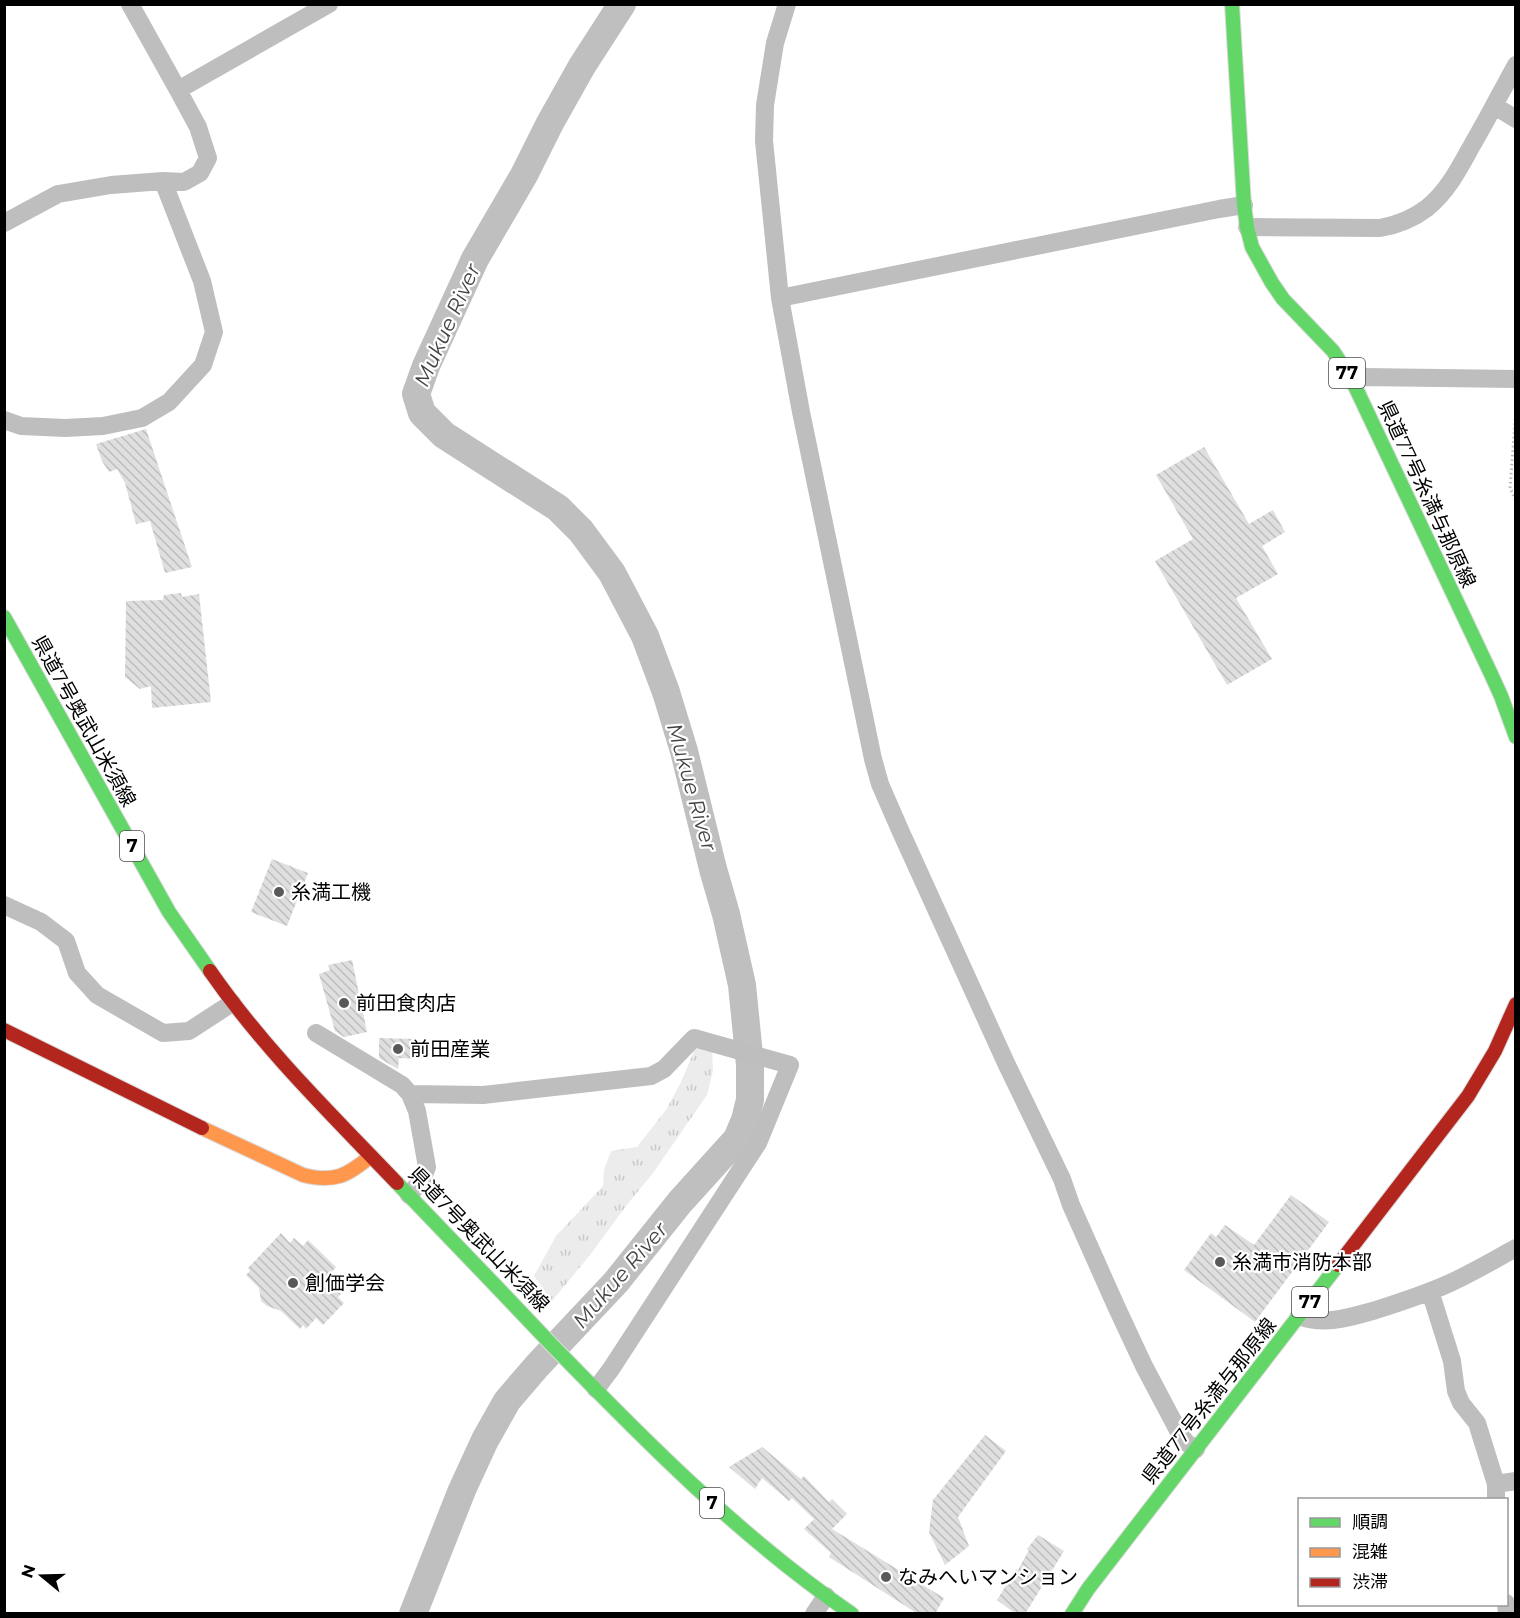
<svg xmlns="http://www.w3.org/2000/svg" width="1520" height="1618" font-family="Montserrat,'Noto Sans JP',sans-serif">
<style>
.grass{fill:url(#grass-tufts)}
.lines{fill:none;stroke-linecap:round;stroke-linejoin:round}
.river{stroke:#bfbfbf;stroke-width:28}
.building{fill:url(#building-back-hatch)}
.fast-casing{stroke:#dbdbdb;stroke-width:16}
.slow-casing{stroke:#dbdbdb;stroke-width:16}
.jam-casing{stroke:#dbdbdb;stroke-width:16}
.path{stroke:#b9b9b9;stroke-width:3;stroke-dasharray:1.5 3;stroke-linecap:butt}
.street{stroke:#bebebe;stroke-width:18}
.fast{stroke:#63d668;stroke-width:14}
.slow{stroke:#ff974d;stroke-width:14}
.jam{stroke:#b3261e;stroke-width:14}
.poi-dot{fill:#595959;stroke:#fff;stroke-width:2}
.labels{text-anchor:middle;dominant-baseline:central;stroke-width:4.5;stroke-linejoin:round;paint-order:stroke}
.shield{fill:#fff;stroke:#4c4c4c;stroke-width:1.5}
.shield-label{font-size:18px;font-weight:bold;fill:#000}
.street-label{font-size:20px;fill:#000;stroke:#fff}
.poi-label{font-size:20px;fill:#000;stroke:#fff;text-anchor:start}
.water-label{font-size:21px;font-style:italic;fill:#444;stroke:#fff}
</style>
<defs>
<pattern id="grass-tufts" width="24" height="20" patternUnits="userSpaceOnUse" patternTransform="scale(1.5)"><rect width="24" height="20" fill="#ececec"/><path d="M3 7l-1-3M5 7V3M7 7l1-3M15 17l-1-3M17 17v-4M19 17l1-3" fill="none" stroke="#c9c9c9"/></pattern>
<pattern id="building-back-hatch" width="6" height="6" patternUnits="userSpaceOnUse" patternTransform="scale(1.5)"><rect width="6" height="6" fill="#dfdfdf"/><path d="M-1 5l2 2M0 0l6 6M5-1l2 2" fill="none" stroke="#bebebe"/></pattern>
</defs>
<rect width="100%" height="100%" fill="#fff"/>
<!-- grass -->
<path class="grass" d="M 712,1047 L 713,1070 L 707,1095 L 653,1173 L 626,1206 L 590,1255 L 552,1301 L 534,1276 L 556,1236 L 603,1186 L 604,1170 L 611,1151 L 637,1147 L 666,1110 L 681,1082 L 695,1049 Z"/>
<g class="lines">
<!-- river -->
<path class="river" d="M 413,1614 L 462,1490 L 485,1440 L 507,1401 L 537,1366 L 616,1282 L 680,1202 L 737,1139 L 745,1120 L 750,1100 L 750,1065 L 742,985 L 726,914 L 713,869 L 684,751 L 666,692 L 645,636 L 612,573 L 581,531 L 558,508 L 444,435 L 422,413 L 416,394 L 426,366 L 475,259 L 524,175 L 550,123 L 582,66 L 622,4"/>
</g>
<!-- building -->
<path class="building" d="M 146,429 L 192,567 L 165,573 L 150,521 L 136,524 L 125,483 L 117,469 L 109,472 L 102,461 L 96,444 Z
M 1204,447 L 1249,524 L 1273,510 L 1285,532 L 1262,546 L 1278,574 L 1236,598 L 1272,659 L 1227,685 L 1155,561 L 1193,539 L 1156,475 Z
M 181,593 L 182,597 L 199,594 L 211,702 L 152,708 L 151,686 L 140,689 L 125,677 L 126,601 L 163,600 L 164,595 Z
M 272,859 L 308,873 L 287,926 L 251,912 Z
M 352,960 L 367,1032 L 344,1037 L 335,1031 L 319,974 L 330,970 L 328,965 Z
M 379,1038 L 417,1039 L 417,1059 L 399,1058 L 398,1069 L 379,1058 Z
M 1291,1195 L 1329,1222 L 1255,1322 L 1184,1270 L 1211,1233 L 1216,1237 L 1225,1225 L 1254,1245 Z
M 281,1233 L 290,1243 L 294,1238 L 303,1246 L 308,1240 L 336,1267 L 329,1275 L 335,1281 L 331,1285 L 341,1294 L 338,1297 L 344,1303 L 323,1325 L 316,1318 L 306,1329 L 303,1325 L 300,1329 L 281,1311 L 267,1306 L 261,1301 L 259,1288 L 246,1275 L 250,1271 L 248,1268 Z
M 985,1435 L 1006,1451 L 958,1517 L 969,1546 L 945,1565 L 929,1532 L 933,1500 Z
M 762,1447 L 801,1479 L 804,1476 L 829,1502 L 832,1499 L 847,1514 L 832,1529 L 944,1598 L 935,1614 L 918,1614 L 829,1557 L 831,1553 L 804,1529 L 814,1519 L 792,1498 L 789,1501 L 762,1478 L 755,1489 L 729,1467 Z
M 1038,1535 L 1064,1551 L 1025,1614 L 1016,1614 L 997,1600 L 1016,1569 L 1018,1570 L 1029,1550 L 1027,1549 Z"/>
<g class="lines">
<defs>
<path id="fast" d="M 1232,4 L 1244,205 L 1247,227 L 1252,247 L 1272,283 L 1283,299 L 1333,351 L 1353,382 L 1491,674 L 1501,696 L 1516,737
M 4,617 L 169,912 L 210,971
M 397,1183 C 448,1236 500,1290 551,1344 C 645,1441 740,1537 852,1614
M 1072,1614 L 1088,1589 L 1338,1265"/>
<path id="slow" d="M 202,1128 L 303,1175 C 334,1183 347,1176 371,1156"/>
<path id="jam" d="M 210,971 C 264,1049 331,1114 397,1183
M 4,1030 L 202,1128
M 1338,1265 L 1468,1096 L 1495,1051 L 1516,1004"/>
</defs>
<!-- fast casing -->
<use href="#fast" class="fast-casing"/>
<!-- slow casing -->
<use href="#slow" class="slow-casing"/>
<!-- jam casing -->
<use href="#jam" class="jam-casing"/>
<!-- path -->
<path class="path" d="M 1516,410 L 1510,488 L 1516,501"/>
<!-- street -->
<path class="street" d="M 787,4 L 775,43 L 765,105 L 764,141 L 780,298 L 801,412 L 873,759 L 880,784 L 900,830 L 1006,1063 L 1062,1179 L 1071,1205 L 1116,1306 L 1144,1366 L 1181,1436 L 1187,1443 L 1196,1449
M 178,90 L 329,4
M 1495,106 L 1516,119
M 4,223 L 58,194 L 111,185 L 163,181 L 184,182 L 200,173 L 208,158 L 198,127 L 178,90 L 130,4
M 1247,227 L 1380,228 C 1397,225 1414,218 1427,208 C 1447,192 1459,169 1471,147 C 1487,120 1501,92 1516,65
M 780,298 L 1219,209 L 1244,205
M 1353,382 L 1362,377 L 1516,379
M 4,420 L 21,426 L 65,428 L 103,426 L 142,418 L 169,402 L 203,365 L 214,332 L 202,281 L 163,181
M 4,905 L 41,922 L 66,941 L 77,973 L 97,995 L 163,1033 L 189,1031 L 232,1003
M 316,1033 L 402,1085 L 410,1094 L 417,1111 L 427,1167 L 422,1180 L 409,1195
M 410,1094 L 483,1095 L 651,1076 L 664,1069 L 694,1038 L 790,1065 L 758,1143 L 611,1369 L 596,1389
M 1430,1291 L 1452,1361 L 1456,1391 L 1461,1403 L 1477,1423 L 1496,1484 L 1496,1500
M 1299,1316 C 1325,1326 1351,1317 1376,1310 C 1401,1302 1426,1294 1450,1283 C 1472,1273 1494,1260 1516,1248
M 1496,1484 L 1516,1481
M 1506,1603 L 1507,1614
M 814,1614 L 826,1596"/>
<!-- fast -->
<use href="#fast" class="fast"/>
<!-- slow -->
<use href="#slow" class="slow"/>
<!-- jam -->
<use href="#jam" class="jam"/>
</g>
<!-- markers -->
<g class="poi-dot">
<circle cx="279" cy="892" r="6"/>
<circle cx="344" cy="1003" r="6"/>
<circle cx="398" cy="1049" r="6"/>
<circle cx="1220" cy="1262" r="6"/>
<circle cx="293" cy="1283" r="6"/>
<circle cx="886" cy="1577" r="6"/>
</g>
<g class="labels">
<!-- shield labels -->
<g class="shield">
<rect x="1329" y="358" width="36" height="30" rx="4.5"/>
<rect x="120" y="831" width="24" height="30" rx="4.5"/>
<rect x="1292" y="1287" width="36" height="30" rx="4.5"/>
<rect x="700" y="1488" width="24" height="30" rx="4.5"/>
</g>
<g class="shield-label">
<text x="1347" y="373">77</text>
<text x="132" y="846">7</text>
<text x="1310" y="1302">77</text>
<text x="712" y="1503">7</text>
</g>
<!-- street labels -->
<g class="street-label">
<text transform="translate(1427 494) rotate(65)">県道77号糸満与那原線</text>
<text transform="translate(84 721) rotate(61)">県道7号奥武山米須線</text>
<text transform="translate(479 1239) rotate(46)">県道7号奥武山米須線</text>
<text transform="translate(1209 1401) rotate(-52)">県道77号糸満与那原線</text>
</g>
<!-- poi labels -->
<g class="poi-label">
<text x="291" y="892">糸満工機</text>
<text x="356" y="1003">前田食肉店</text>
<text x="410" y="1049">前田産業</text>
<text x="1232" y="1262">糸満市消防本部</text>
<text x="305" y="1283">創価学会</text>
<text x="898" y="1577">なみへいマンション</text>
</g>
<!-- water labels -->
<g class="water-label">
<text transform="translate(447 325) rotate(-66)">Mukue River</text>
<text transform="translate(692 787) rotate(74)">Mukue River</text>
<text transform="translate(620 1275) rotate(-49)">Mukue River</text>
</g>
</g>
<!-- border -->
<rect width="1520" height="1618" fill="none" stroke="#000000" stroke-width="12"/>
<!-- legend -->
<rect x="1298" y="1498" width="210" height="108" fill="#ffffff" stroke="#999999" stroke-width="1.5"/>
<rect x="1310" y="1518" width="30" height="9" fill="#63d668" stroke="#999999" stroke-width="1.5"/>
<text x="1352" y="1528" font-size="18" fill="#000000">順調</text>
<rect x="1310" y="1548" width="30" height="9" fill="#ff974d" stroke="#999999" stroke-width="1.5"/>
<text x="1352" y="1558" font-size="18" fill="#000000">混雑</text>
<rect x="1310" y="1578" width="30" height="9" fill="#b3261e" stroke="#999999" stroke-width="1.5"/>
<text x="1352" y="1588" font-size="18" fill="#000000">渋滞</text>
<!-- north arrow -->
<g transform="translate(42 1576) rotate(289)" stroke="#ffffff" stroke-width="4.5" paint-order="stroke">
<path d="M0-4.5L10 22L0 15L-10 22Z" fill="#000000"/>
<text y="-9" font-size="16" font-weight="bold" text-anchor="middle" fill="#000000">N</text>
</g>
</svg>
